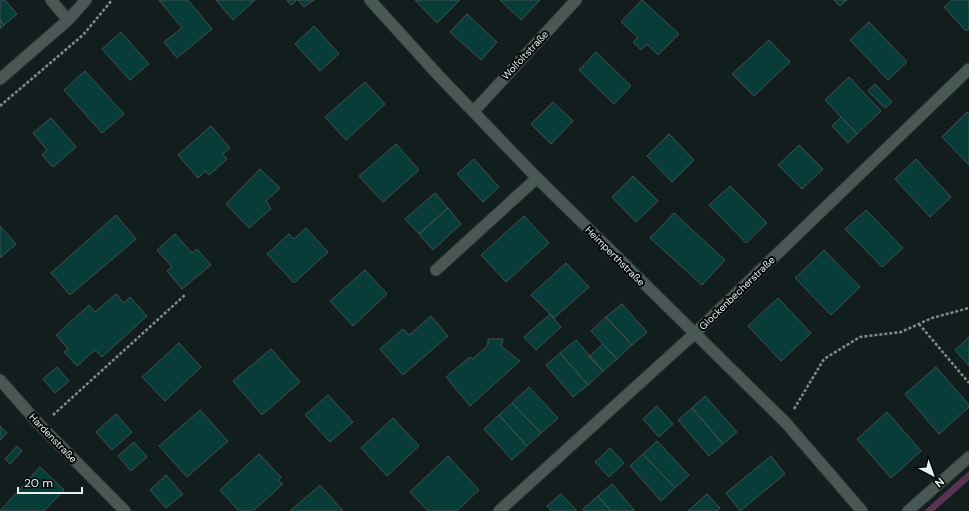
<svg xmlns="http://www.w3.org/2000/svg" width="969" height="511" font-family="'DM Sans',sans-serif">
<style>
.green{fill:#583354}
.building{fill:#073c38;stroke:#445250}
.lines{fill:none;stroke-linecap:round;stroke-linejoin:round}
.service-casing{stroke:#2f3635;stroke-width:13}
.minor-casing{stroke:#2f3635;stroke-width:13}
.path{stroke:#838c8b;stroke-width:2.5;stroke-dasharray:3 2;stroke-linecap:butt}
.service{stroke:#495755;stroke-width:11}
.minor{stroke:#495755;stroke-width:11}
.labels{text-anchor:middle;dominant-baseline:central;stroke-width:4;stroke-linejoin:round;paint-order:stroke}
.street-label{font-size:10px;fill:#e8f0ef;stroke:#040707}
</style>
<rect width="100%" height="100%" fill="#121e1d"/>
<!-- green -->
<path class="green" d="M 969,471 L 969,480 L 934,511 L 924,511 Z"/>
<!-- building -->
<path class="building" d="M 0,0 L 5,0 L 17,14 L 4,25 L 0,20 Z
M 159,0 L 188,0 L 212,29 L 177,58 L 164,42 L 182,28 Z
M 216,0 L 255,0 L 233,20 Z
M 287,0 L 297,0 L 291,5 Z
M 298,0 L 314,0 L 304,7 Z
M 415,0 L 459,0 L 459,1 L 437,23 Z
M 500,0 L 540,0 L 521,20 Z
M 642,0 L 679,34 L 658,55 L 647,44 L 641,50 L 633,42 L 638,37 L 621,22 Z
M 834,0 L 847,0 L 840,6 Z
M 952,0 L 969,0 L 969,29 L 966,31 L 944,7 Z
M 467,14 L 497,42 L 481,60 L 450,32 Z
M 0,20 L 4,25 L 0,29 Z
M 869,22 L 907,62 L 888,80 L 850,40 Z
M 314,26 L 339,54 L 320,71 L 295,44 Z
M 121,32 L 149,64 L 130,80 L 102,49 Z
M 769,40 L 790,62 L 754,96 L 732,74 Z
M 596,52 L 631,86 L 614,104 L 579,70 Z
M 85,71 L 124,114 L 102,133 L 64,90 Z
M 849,77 L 881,111 L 857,134 L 825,100 Z
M 365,82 L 385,104 L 346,140 L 325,117 Z
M 875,84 L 892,102 L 885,108 L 868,91 Z
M 553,102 L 573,121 L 551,144 L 531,124 Z
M 967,112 L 969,114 L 969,165 L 942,137 Z
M 841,117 L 857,134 L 848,143 L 832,126 Z
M 51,118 L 76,147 L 53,167 L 42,155 L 47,150 L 33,133 Z
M 211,126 L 230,148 L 223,154 L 227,159 L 209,175 L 205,171 L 198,178 L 178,155 Z
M 669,134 L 694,160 L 672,182 L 647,156 Z
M 396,144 L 419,170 L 383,202 L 359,176 Z
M 799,145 L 823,169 L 802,189 L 778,165 Z
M 474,159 L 499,187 L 483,202 L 457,174 Z
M 916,159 L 951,197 L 930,217 L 895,179 Z
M 260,169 L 280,188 L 266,201 L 271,209 L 249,228 L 226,204 Z
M 633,176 L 658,201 L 636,222 L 612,197 Z
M 730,186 L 767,223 L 746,243 L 709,205 Z
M 435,193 L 448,208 L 419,234 L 405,219 Z
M 448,208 L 461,224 L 433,250 L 419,234 Z
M 866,210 L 903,248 L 882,267 L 845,229 Z
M 674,213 L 725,260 L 702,285 L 650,238 Z
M 116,215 L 136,239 L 70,295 L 51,273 Z
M 524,216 L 549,243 L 506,282 L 481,255 Z
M 0,226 L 16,244 L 0,258 Z
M 306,228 L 328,252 L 294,283 L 267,254 L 289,234 L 294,239 Z
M 175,234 L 192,253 L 197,249 L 211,265 L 182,289 L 167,271 L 172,267 L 157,250 Z
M 824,250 L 860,287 L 831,315 L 795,278 Z
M 566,263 L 589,287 L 554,318 L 531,295 Z
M 365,270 L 387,294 L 353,326 L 330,301 Z
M 116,294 L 124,303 L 130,297 L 147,316 L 102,357 L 95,350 L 77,366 L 64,352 L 68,349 L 56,335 L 89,305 L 95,312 Z
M 778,298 L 811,333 L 781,361 L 748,326 Z
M 622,304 L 647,332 L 632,345 L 606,317 Z
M 550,314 L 561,327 L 536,350 L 524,337 Z
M 431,316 L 448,336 L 403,375 L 380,349 L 403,329 L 409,335 Z
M 606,317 L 632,345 L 617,359 L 591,331 Z
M 969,337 L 969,366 L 955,350 Z
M 488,339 L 503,339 L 501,346 L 520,361 L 470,406 L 446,377 L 470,357 L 473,359 L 488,345 Z
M 576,340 L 603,371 L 588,385 L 560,353 Z
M 179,343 L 201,367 L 165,401 L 142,377 Z
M 603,344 L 617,359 L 603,371 L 589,357 Z
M 271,349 L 300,382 L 262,415 L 233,381 Z
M 560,353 L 588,385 L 573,397 L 546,365 Z
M 57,367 L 69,381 L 55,393 L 43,379 Z
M 936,367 L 969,405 L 969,407 L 939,434 L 905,394 Z
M 529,387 L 558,418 L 541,433 L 512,403 Z
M 328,395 L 353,422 L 330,442 L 305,415 Z
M 705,396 L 737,432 L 723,444 L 692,408 Z
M 512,403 L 541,433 L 527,446 L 499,415 Z
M 657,406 L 673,424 L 659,437 L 643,419 Z
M 692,408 L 723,444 L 709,456 L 678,420 Z
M 200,410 L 228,441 L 187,477 L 159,446 Z
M 887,412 L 921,451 L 891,478 L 857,439 Z
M 116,414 L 132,432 L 112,450 L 96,432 Z
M 499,415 L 527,446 L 512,460 L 484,429 Z
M 393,418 L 419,446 L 387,476 L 361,448 Z
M 0,426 L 7,433 L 0,440 Z
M 657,441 L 689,475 L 675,488 L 643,454 Z
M 134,442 L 147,457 L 131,471 L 118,456 Z
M 17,446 L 22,451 L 10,464 L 5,459 Z
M 610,448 L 624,463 L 609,477 L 595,462 Z
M 259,454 L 281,477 L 278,481 L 283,484 L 253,511 L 239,511 L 220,490 Z
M 643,454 L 675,488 L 661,501 L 630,466 Z
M 448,456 L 479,490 L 457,511 L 428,511 L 410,492 Z
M 771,456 L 785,474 L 740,511 L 726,493 Z
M 40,467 L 64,490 L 44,511 L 0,511 Z
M 166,475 L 183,494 L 166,508 L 150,490 Z
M 612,484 L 635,511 L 611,511 L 598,496 Z
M 320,485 L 343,511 L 290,511 Z
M 561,494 L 577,511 L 551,511 L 547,506 Z
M 707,494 L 720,508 L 717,511 L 688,511 Z
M 598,496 L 611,511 L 584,511 L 583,509 Z"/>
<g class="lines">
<defs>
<path id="service" d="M 436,270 L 537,178"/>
<path id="minor" d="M 51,0 L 68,20
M 370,0 L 438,75 L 537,178 L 786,423 L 862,511
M 0,79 L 68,20 L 86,0
M 474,111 L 576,0
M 0,380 L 38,423 L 125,511
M 499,511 L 694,334 L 969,69
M 908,511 L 969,457"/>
</defs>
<!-- service casing -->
<use href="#service" class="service-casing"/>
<!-- minor casing -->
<use href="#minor" class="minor-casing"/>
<!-- path -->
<path class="path" d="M 0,106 L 83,35 L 112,0
M 919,324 L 969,383
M 794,409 L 824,359 L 860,337 L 901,332 L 932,318 L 969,308
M 53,415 L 186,294"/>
<!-- service -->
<use href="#service" class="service"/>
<!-- minor -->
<use href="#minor" class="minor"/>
</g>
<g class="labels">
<!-- street labels -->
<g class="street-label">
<text transform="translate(525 55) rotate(-47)">Wolfoltstraße</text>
<text transform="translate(615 256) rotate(45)">Heimperthstraße</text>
<text transform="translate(737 293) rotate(-44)">Glockenbecherstraße</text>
<text transform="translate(53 438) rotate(46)">Hardenstraße</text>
</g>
</g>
<!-- north arrow -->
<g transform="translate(933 475) rotate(139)" stroke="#040707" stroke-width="3" paint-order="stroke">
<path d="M0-3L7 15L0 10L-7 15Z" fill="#e8f0ef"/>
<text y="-6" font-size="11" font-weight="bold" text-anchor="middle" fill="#e8f0ef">N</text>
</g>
<!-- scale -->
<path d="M18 487v6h64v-6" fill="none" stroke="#e8f0ef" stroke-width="2"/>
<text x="24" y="487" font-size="12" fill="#e8f0ef" stroke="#040707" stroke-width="3" paint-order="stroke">20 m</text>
</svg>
